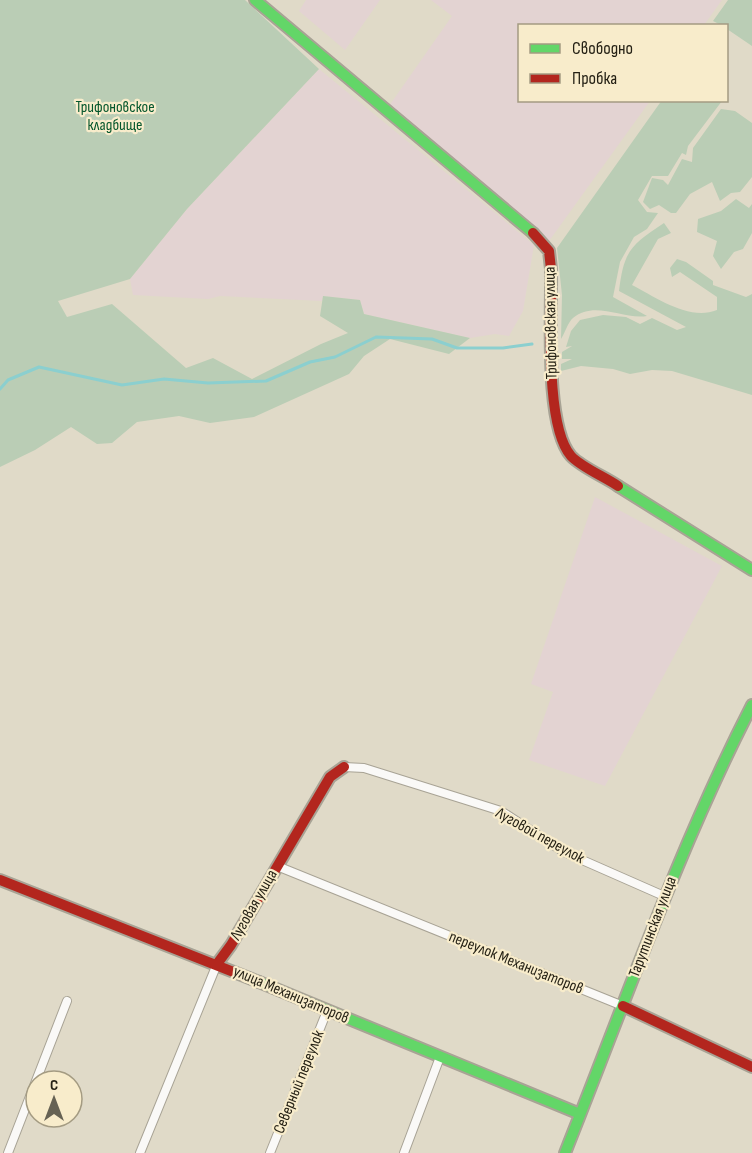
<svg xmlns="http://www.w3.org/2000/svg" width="752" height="1153" font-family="'Sofia Sans Condensed',sans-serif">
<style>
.industrial{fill:#e3d3d2}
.green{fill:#bacdb5}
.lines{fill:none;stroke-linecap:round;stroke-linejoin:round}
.stream{stroke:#8bcfcf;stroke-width:3}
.street-casing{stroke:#a8a395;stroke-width:10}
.fast-casing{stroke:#a8a395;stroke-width:14}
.jam-casing{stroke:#a8a395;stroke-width:14}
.street{stroke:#faf9f7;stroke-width:8}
.fast{stroke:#63d668;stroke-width:10}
.jam{stroke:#b3261e;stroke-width:10}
.labels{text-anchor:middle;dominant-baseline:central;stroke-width:4.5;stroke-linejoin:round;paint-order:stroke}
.park-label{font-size:16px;fill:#04562c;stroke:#f8eccb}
.street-label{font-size:16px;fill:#252115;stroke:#f8eccb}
</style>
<rect width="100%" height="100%" fill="#e0dac8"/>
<!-- industrial -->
<path class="industrial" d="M 306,0 L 380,0 L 345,50 L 299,11 Z
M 431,0 L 722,0 L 704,25 L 520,26 L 520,100 L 650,101 L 549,241 L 389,106 L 452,16 Z
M 319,69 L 534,245 L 523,311 L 509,336 L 495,334 L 470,338 L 364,314 L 360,300 L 323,296 L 322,301 L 220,296 L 208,299 L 133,295 L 130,279 L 187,209 Z
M 595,497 L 722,566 L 605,786 L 529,760 L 553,692 L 531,684 Z"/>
<!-- green -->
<path class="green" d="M 0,0 L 245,0 L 319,69 L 187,209 L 130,279 L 58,301 L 67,317 L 112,304 L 186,368 L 213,358 L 252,379 L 321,344 L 348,333 L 320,316 L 323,296 L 360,300 L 364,314 L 470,338 L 449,354 L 390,339 L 364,356 L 349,374 L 254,417 L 210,423 L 179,416 L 137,422 L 112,443 L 97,444 L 71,427 L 35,450 L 0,467 Z
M 728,0 L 752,0 L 752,46 L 727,29 L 726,26 L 721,25 L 713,21 Z
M 662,100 L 722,101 L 688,146 L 686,155 L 682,153 L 668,176 L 652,176 L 638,200 L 647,212 L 658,213 L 647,229 L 634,237 L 620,262 L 613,297 L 647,316 C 623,320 595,300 573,318 C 568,322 565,333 561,339 L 562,295 L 557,248 Z
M 721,109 L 735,111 L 752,123 L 752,177 L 740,192 L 731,193 L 720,201 L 712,182 L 690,194 L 676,213 L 671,213 L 659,205 L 650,209 L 643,202 L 652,178 L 663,180 L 668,185 L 682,159 L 692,162 L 693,148 Z
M 736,199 L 749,208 L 752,204 L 752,233 L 743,249 L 734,252 L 721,269 L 713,256 L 717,241 L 697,232 L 698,219 L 721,211 Z
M 664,223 L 671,233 L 658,239 L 632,285 C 657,298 689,321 717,310 L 717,297 L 680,272 L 672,277 L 670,268 L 677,259 L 686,262 L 713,281 L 713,285 L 746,297 L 752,294 L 752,395 L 672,371 L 652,370 L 630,374 L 613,369 L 581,366 L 561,371 L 561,364 L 572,359 L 562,359 L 562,352 L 572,346 L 566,347 L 571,331 L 580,320 L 603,315 L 626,317 L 640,324 L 652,318 L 677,330 L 686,327 L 619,291 C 624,250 631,245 664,223 Z"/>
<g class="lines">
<!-- stream -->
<path class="stream" d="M 0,389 L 8,380 L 39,367 L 122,385 L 164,379 L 208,383 L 266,381 L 310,362 L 335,357 L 376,337 L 432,339 L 457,348 L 503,348 L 532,344"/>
<defs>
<path id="street" d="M 344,767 L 364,768 L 501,811 L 564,852 L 664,896
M 277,866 L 623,1006
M 8,1153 L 67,1001
M 140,1153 L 217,964
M 270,1153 L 327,1011
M 404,1153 L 440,1057"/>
<path id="fast" d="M 255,0 L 533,233
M 618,486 L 752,570
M 259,982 L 580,1114
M 565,1153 C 625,1003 678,849 752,705"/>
<path id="jam" d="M 533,233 L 549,251 L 551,269 C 552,312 544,425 571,456 C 581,467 605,477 618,486
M 0,880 L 259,982
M 217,964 L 231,945 L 330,777 L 344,767
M 623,1006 L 752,1067"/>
</defs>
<!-- street casing -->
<use href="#street" class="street-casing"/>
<!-- fast casing -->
<use href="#fast" class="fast-casing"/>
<!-- jam casing -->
<use href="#jam" class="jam-casing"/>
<!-- street -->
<use href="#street" class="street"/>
<!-- fast -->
<use href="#fast" class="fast"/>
<!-- jam -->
<use href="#jam" class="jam"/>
</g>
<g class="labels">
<!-- park labels -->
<g class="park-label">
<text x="115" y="107">Трифоновское<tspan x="115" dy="18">кладбище</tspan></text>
</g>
<!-- street labels -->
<g class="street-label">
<text transform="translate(551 323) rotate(-91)">Трифоновская улица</text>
<text transform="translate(540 836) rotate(29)">Луговой переулок</text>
<text transform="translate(254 905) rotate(-60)">Луговая улица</text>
<text transform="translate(653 927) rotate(-69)">Тарутинская улица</text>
<text transform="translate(516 963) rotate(22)">переулок Механизаторов</text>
<text transform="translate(291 995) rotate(23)">улица Механизаторов</text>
<text transform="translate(299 1082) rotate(-68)">Северный переулок</text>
</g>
</g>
<!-- legend -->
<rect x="518" y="24" width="210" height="78" fill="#f8eccb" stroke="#a49b82" stroke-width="1.5"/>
<rect x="530" y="44" width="30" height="9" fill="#63d668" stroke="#a49b82" stroke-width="1.5"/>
<text x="572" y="54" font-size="18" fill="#252115">Свободно</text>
<rect x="530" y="74" width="30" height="9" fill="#b3261e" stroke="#a49b82" stroke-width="1.5"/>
<text x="572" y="84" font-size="18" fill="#252115">Пробка</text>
<!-- north arrow -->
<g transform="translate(54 1099)"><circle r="28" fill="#f8eccb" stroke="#a49b82" stroke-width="1.5"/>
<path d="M0-4.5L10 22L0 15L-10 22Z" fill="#666254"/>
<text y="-9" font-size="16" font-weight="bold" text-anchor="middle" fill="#252115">С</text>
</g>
</svg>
